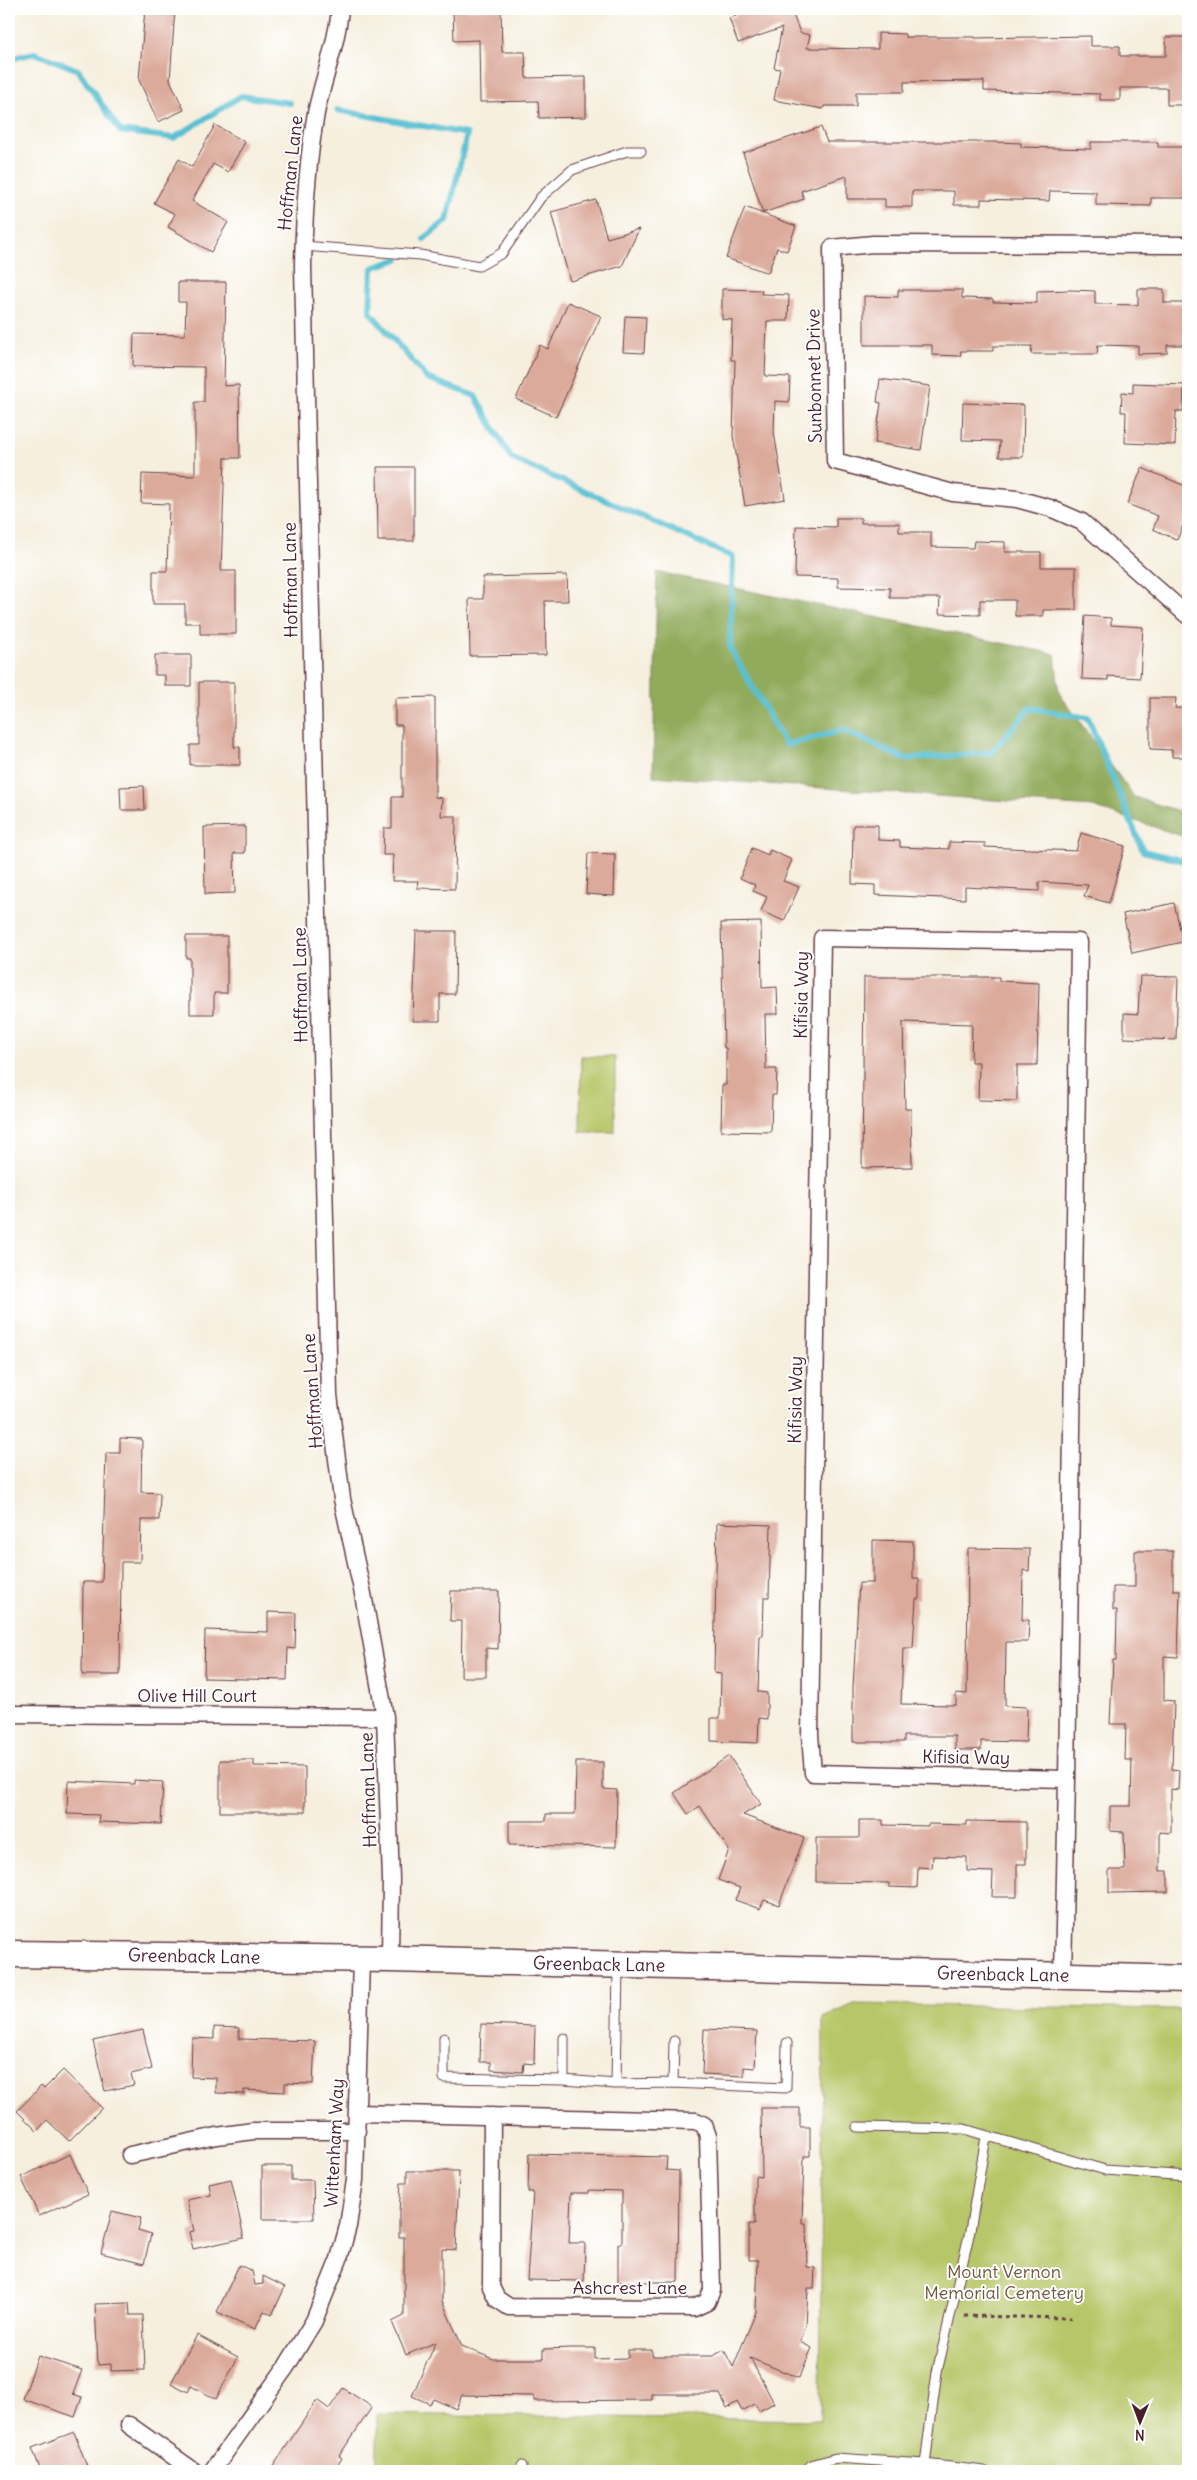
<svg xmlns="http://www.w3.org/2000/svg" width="1197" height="2480" font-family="Delius,sans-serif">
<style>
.green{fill:#b7c668;stroke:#80724a}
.forest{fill:#91ab5c;stroke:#6e6544}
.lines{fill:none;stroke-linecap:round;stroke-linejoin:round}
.stream{stroke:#56c0d2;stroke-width:6}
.building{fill:#dbaa9b}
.service-casing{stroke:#643e46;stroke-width:11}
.minor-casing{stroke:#643e46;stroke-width:19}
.primary-casing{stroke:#643e46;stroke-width:29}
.path{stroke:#643e46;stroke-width:3;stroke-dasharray:4 4;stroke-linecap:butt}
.service{stroke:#fff;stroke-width:9}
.minor{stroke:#fff;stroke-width:16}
.primary{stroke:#fff;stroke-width:26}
.labels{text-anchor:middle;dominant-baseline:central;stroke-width:4;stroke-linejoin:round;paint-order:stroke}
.street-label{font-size:18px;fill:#4a1f2b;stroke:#fff}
.park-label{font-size:18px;fill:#705940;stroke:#fff}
</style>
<rect width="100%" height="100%" fill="#fff"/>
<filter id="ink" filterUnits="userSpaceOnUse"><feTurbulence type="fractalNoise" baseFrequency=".02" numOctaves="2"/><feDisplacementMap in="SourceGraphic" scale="10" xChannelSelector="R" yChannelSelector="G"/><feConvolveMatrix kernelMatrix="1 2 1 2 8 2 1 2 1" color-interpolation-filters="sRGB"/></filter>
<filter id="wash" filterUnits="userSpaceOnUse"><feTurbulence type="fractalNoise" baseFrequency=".0096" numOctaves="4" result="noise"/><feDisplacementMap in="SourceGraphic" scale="20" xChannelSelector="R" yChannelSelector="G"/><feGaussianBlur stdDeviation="1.12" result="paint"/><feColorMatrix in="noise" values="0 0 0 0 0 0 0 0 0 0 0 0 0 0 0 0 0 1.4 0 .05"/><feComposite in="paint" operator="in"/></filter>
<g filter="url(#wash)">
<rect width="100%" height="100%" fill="#f6efde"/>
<!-- green -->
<path class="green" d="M 581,1056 L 615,1057 L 615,1132 L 580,1132 Z
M 854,2004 L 1173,2009 L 1188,2011 L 1188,2471 L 377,2471 L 377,2414 L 820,2420 L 823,2018 Z"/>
<!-- forest -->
<path class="forest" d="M 657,572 L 1055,654 L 1059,693 L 1134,797 L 1188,814 L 1188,838 L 1093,807 L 653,776 Z"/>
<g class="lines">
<!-- stream -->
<path class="stream" d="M 9,59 L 35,53 L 78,70 L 120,131 L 174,138 L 241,96 L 290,103
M 337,110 L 467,134 L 447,220 L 424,239
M 398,259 L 372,268 L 370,312 L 427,378 L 475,396 L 511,458 L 733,557 L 730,648 L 786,745 L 843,730 L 905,759 L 991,753 L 1030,708 L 1088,718 L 1143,851 L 1188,862"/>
</g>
<g id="blocks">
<!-- building -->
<path class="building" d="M 145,9 L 175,9 L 170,80 L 184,110 L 158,122 L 139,80 Z
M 501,9 L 502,52 L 525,52 L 526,78 L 586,77 L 586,117 L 539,118 L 538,101 L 480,102 L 479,40 L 454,41 L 453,10 Z
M 734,9 L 791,9 L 800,33 L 810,35 L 807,48 L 878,49 L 878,33 L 905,34 L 905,37 L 975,37 L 975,38 L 1091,36 L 1091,46 L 1120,46 L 1120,56 L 1166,56 L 1166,37 L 1188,37 L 1188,105 L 1167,105 L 1167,88 L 1120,88 L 1120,100 L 1100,100 L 1100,94 L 984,91 L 984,81 L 904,82 L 904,92 L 856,92 L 856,106 L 824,106 L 823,109 L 774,100 L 780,69 L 774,68 L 782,28 L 738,43 L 729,18 L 736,16 Z
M 215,125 L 245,142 L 228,172 L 213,164 L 192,201 L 228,222 L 211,252 L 168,227 L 175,214 L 154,203 L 179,159 L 192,167 Z
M 821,127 L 827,142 L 993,142 L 1021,143 L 1021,147 L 1091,149 L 1091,142 L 1158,142 L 1158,147 L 1188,147 L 1188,198 L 1151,198 L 1151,206 L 1096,205 L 1096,192 L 1050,191 L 1049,201 L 981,199 L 981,205 L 954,205 L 954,191 L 912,191 L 912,207 L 885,207 L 885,199 L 847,199 L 847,176 L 801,191 L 804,199 L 763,213 L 743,153 Z
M 596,200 L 607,238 L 639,229 L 622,266 L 570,281 L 551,212 Z
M 745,207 L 796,226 L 787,251 L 777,248 L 768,273 L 726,258 Z
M 178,282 L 226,282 L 224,386 L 239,385 L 240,458 L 225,458 L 221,571 L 236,571 L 236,634 L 200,634 L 200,623 L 185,623 L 185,604 L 153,604 L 153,571 L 167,571 L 169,504 L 141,503 L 142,474 L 195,476 L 195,402 L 204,402 L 204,367 L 133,366 L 134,334 L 185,335 L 186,302 L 178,302 Z
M 722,289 L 762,290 L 761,294 L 789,295 L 788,321 L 767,321 L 765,376 L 790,377 L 789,402 L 775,401 L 774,432 L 785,499 L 745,506 L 733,436 L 735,360 L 731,360 L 732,320 L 722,319 Z
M 1138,289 L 1164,289 L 1164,303 L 1188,303 L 1188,345 L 1167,345 L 1167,353 L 1138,354 L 1138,346 L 1098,345 L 1097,354 L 1031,354 L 1032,346 L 993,346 L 993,351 L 961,351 L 960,356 L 932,355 L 932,345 L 864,345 L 864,296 L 898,297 L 898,290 L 962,290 L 962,298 L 993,299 L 993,302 L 1037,303 L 1037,291 L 1071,290 L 1095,291 L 1095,304 L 1138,305 Z
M 568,302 L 601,316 L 556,417 L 516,399 L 540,345 L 548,349 Z
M 625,316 L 646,317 L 644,353 L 623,352 Z
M 880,379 L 930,386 L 921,450 L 875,443 L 881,403 L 877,402 Z
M 1133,383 L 1184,385 L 1183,411 L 1176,411 L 1175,445 L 1125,443 L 1126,412 L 1121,412 L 1122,392 L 1133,393 Z
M 963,403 L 1024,405 L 1023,457 L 999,457 L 1000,441 L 962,440 Z
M 377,467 L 414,467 L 414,541 L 378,541 Z
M 1142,468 L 1188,487 L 1188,513 L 1177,540 L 1153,529 L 1158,516 L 1127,504 Z
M 836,518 L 861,518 L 861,523 L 899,523 L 899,532 L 931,532 L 931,547 L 973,548 L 974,541 L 1005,542 L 1005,552 L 1041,552 L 1041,567 L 1076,567 L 1076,610 L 1043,610 L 1043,616 L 1015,616 L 1015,600 L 980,600 L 980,615 L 939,614 L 940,598 L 890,598 L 890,588 L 838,587 L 838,578 L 795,577 L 796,526 L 836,527 Z
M 567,575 L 568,601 L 545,601 L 546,655 L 470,656 L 469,599 L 483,599 L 483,577 Z
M 1085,616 L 1111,618 L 1111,625 L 1143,627 L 1140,678 L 1108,676 L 1108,680 L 1082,679 Z
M 155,655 L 191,655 L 191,686 L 165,686 L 165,675 L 155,675 Z
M 199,682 L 234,682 L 234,747 L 240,747 L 240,765 L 190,765 L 190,745 L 199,745 Z
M 435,697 L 435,797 L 442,798 L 441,816 L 456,816 L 455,889 L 417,888 L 418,881 L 392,881 L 393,855 L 383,855 L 384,828 L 392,828 L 392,797 L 402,797 L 402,725 L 395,725 L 395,698 Z
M 1150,698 L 1176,698 L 1175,708 L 1188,708 L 1188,757 L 1172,757 L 1172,750 L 1150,749 Z
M 144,786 L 145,810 L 121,810 L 120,787 Z
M 853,825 L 878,825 L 878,840 L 900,841 L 900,847 L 949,849 L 949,842 L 985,843 L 985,847 L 1076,851 L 1081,833 L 1125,846 L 1109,903 L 1084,896 L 1088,885 L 1039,882 L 1039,891 L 965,887 L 965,899 L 875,895 L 875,885 L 852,884 Z
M 245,826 L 245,853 L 234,853 L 235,893 L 205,894 L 204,827 Z
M 752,848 L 768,855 L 770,850 L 792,860 L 783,881 L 799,887 L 784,921 L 761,911 L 767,897 L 753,891 L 755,885 L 740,878 Z
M 588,853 L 615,854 L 614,896 L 586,894 Z
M 1174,903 L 1183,942 L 1132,953 L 1123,914 Z
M 761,922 L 762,988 L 777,987 L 778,1014 L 765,1014 L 766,1069 L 777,1069 L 776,1095 L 772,1095 L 771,1132 L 721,1131 L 722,1085 L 726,1085 L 726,1048 L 724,1048 L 721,923 Z
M 416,931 L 456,931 L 455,994 L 440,994 L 440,1021 L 413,1021 Z
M 186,936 L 227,936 L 227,993 L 214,993 L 214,1014 L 190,1014 L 190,958 L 186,958 Z
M 1140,976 L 1178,977 L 1176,1040 L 1124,1038 L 1124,1013 L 1138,1014 Z
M 864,977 L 999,977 L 999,981 L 1039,983 L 1037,1065 L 1017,1065 L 1017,1101 L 978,1100 L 979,1062 L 971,1062 L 972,1024 L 903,1022 L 905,1109 L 911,1109 L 912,1167 L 862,1168 Z
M 120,1438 L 142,1439 L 141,1492 L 160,1493 L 159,1520 L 141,1520 L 140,1562 L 121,1562 L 120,1675 L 82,1675 L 83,1582 L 102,1582 L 106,1453 L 120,1453 Z
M 717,1523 L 771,1525 L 769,1597 L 764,1597 L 763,1636 L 760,1636 L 758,1692 L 767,1693 L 767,1719 L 759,1718 L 758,1743 L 711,1741 L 711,1718 L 720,1718 L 721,1674 L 714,1673 Z
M 873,1540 L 913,1541 L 913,1578 L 919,1578 L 919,1599 L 916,1599 L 913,1648 L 903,1648 L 901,1704 L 956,1705 L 956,1693 L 967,1694 L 968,1548 L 1030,1549 L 1029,1571 L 1023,1570 L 1022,1620 L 1029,1620 L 1028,1642 L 1006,1642 L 1005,1706 L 1027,1707 L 1026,1742 L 981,1741 L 981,1750 L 955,1750 L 955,1736 L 904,1736 L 904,1742 L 853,1742 L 853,1687 L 859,1583 L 873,1583 Z
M 1135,1551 L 1173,1551 L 1173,1590 L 1180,1590 L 1178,1657 L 1164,1656 L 1164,1700 L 1174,1701 L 1172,1769 L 1179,1770 L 1178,1790 L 1171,1789 L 1171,1833 L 1160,1832 L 1160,1871 L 1168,1871 L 1168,1892 L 1109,1893 L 1109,1870 L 1125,1870 L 1124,1832 L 1110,1831 L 1110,1806 L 1131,1806 L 1132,1760 L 1125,1760 L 1126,1724 L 1110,1724 L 1113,1660 L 1116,1660 L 1117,1610 L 1113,1610 L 1113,1587 L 1135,1587 Z
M 451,1591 L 499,1591 L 498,1649 L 486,1648 L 486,1677 L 461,1677 L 462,1621 L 450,1621 Z
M 268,1612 L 296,1613 L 295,1649 L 288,1648 L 287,1680 L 204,1678 L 205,1630 L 268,1632 Z
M 729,1756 L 761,1804 L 743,1815 L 804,1838 L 779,1905 L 764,1900 L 760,1909 L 735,1900 L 740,1888 L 718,1880 L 729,1850 L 700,1806 L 688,1814 L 674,1793 Z
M 220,1760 L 254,1760 L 254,1766 L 305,1767 L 305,1812 L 220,1812 Z
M 576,1762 L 603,1762 L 603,1789 L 617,1790 L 616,1847 L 509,1845 L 509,1821 L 546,1821 L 546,1814 L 575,1814 Z
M 134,1780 L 163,1782 L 161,1824 L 98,1822 L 99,1815 L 67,1814 L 68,1781 L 134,1784 Z
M 859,1820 L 883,1820 L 883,1825 L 928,1826 L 928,1824 L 967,1825 L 967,1821 L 1026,1822 L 1026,1864 L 1017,1864 L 1017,1897 L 992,1897 L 993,1872 L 967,1871 L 967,1857 L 933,1856 L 932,1868 L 918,1867 L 917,1888 L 889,1887 L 889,1883 L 816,1882 L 816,1838 L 859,1838 Z
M 481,2024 L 535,2026 L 534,2064 L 524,2063 L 523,2072 L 491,2070 L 491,2062 L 480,2062 Z
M 214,2027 L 239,2028 L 239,2039 L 315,2041 L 313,2084 L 285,2083 L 285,2092 L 244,2090 L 244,2094 L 216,2093 L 216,2078 L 191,2077 L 192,2038 L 214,2039 Z
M 704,2029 L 757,2031 L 755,2068 L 744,2067 L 744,2076 L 702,2074 Z
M 143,2030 L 152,2069 L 131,2074 L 134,2085 L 105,2091 L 93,2041 Z
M 63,2070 L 102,2108 L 69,2141 L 47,2120 L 37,2131 L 17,2111 L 41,2086 L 44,2089 Z
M 761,2108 L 800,2108 L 800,2127 L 810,2127 L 810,2156 L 804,2156 L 802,2223 L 806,2223 L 807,2267 L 815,2268 L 814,2288 L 808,2288 L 806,2326 L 800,2342 L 812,2348 L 799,2378 L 750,2358 L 774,2403 L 759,2411 L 755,2404 L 742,2411 L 737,2402 L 727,2408 L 720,2394 L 652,2394 L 652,2400 L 534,2401 L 534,2396 L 462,2395 L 456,2409 L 433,2399 L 430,2404 L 412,2396 L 436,2342 L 406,2355 L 392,2322 L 404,2316 L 404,2237 L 399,2237 L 399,2212 L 401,2183 L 407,2183 L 407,2171 L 459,2171 L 456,2250 L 442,2249 L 442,2301 L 462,2346 L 493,2359 L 543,2359 L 543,2349 L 571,2348 L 595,2348 L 595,2359 L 628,2358 L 628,2350 L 652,2350 L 652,2356 L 713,2356 L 724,2350 L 733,2367 L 756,2312 L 758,2260 L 749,2260 L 749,2224 L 755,2224 L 755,2176 L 762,2177 Z
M 70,2154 L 88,2194 L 39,2216 L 21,2177 Z
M 529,2154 L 667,2157 L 666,2170 L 679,2171 L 678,2282 L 618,2282 L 618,2244 L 622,2244 L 622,2191 L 589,2190 L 589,2193 L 571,2193 L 569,2243 L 585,2243 L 584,2281 L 527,2280 L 533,2192 L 528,2192 Z
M 262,2166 L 291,2166 L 291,2180 L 313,2180 L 314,2219 L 262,2219 Z
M 231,2179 L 244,2238 L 193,2249 L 189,2232 L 194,2231 L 187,2200 L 211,2195 L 209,2184 Z
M 112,2211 L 141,2218 L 138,2230 L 151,2234 L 144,2264 L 101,2253 Z
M 239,2265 L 252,2271 L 255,2285 L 263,2284 L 263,2276 L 285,2287 L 272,2315 L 264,2311 L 255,2329 L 217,2312 Z
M 129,2303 L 130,2315 L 143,2315 L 145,2370 L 111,2371 L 111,2364 L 98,2365 L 95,2304 Z
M 197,2335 L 238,2357 L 216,2399 L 191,2386 L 188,2392 L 171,2383 Z
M 38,2356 L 82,2370 L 73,2394 L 82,2397 L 75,2417 L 23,2399 Z
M 343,2388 L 372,2407 L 339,2456 L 342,2458 L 334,2471 L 270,2471 L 317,2400 L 329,2409 Z
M 74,2432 L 89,2471 L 41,2471 L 32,2448 Z"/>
</g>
</g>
<g filter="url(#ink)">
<use href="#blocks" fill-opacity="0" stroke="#643e46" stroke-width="1"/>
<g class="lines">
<defs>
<path id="service" d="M 303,246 L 420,255 L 479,266 L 502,253 L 541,197 L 572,170 L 627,151 L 641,151
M 618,1967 L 616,2084 L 673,2083 L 786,2088 L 787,2043
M 444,2038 L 444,2078 L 564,2080 L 616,2084
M 564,2038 L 564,2080
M 673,2083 L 674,2041
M 857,2127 L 964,2129 L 1105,2170 L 1188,2176
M 925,2464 L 937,2372 L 970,2231 L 986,2137
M 520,2471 L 522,2466
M 806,2471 L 811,2465 L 836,2458 L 925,2464 L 984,2471"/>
<path id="minor" d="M 340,9 C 337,44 323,79 316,113 C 307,164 304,215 303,266 L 329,1395 L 342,1499 L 363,1594 L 385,1717 L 391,1879 L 390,1959
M 1188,245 L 873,244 L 832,248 L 835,461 L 953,493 L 1017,499 L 1050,508 L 1082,522 L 1188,616
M 822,938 L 1079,942 L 1067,1779 L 813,1773 L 810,1735 Z
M 9,1714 L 385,1717
M 1063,1976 L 1067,1779
M 357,2113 L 696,2121 L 704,2125 L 708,2136 L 712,2290 L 707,2302 L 694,2308 L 509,2307 L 497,2299 L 491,2287 L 492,2116
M 130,2155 L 217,2136 L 253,2131 L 357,2131
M 129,2425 L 194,2471
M 212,2471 L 286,2367 L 314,2321 L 339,2259 L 348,2226 L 355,2180 L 361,1959"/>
<path id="primary" d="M 9,1954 L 390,1959 L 1188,1979"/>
</defs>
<!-- service casing -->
<use href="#service" class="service-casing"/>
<!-- minor casing -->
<use href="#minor" class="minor-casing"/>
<!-- primary casing -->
<use href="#primary" class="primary-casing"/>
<!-- path -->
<path class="path" d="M 964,2316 L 1071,2318"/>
<!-- service -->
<use href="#service" class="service"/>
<!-- minor -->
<use href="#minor" class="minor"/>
<!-- primary -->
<use href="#primary" class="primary"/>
</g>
</g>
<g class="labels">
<!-- street labels -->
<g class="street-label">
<text transform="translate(290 173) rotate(-84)">Hoffman Lane</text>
<text transform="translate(814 376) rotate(-91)">Sunbonnet Drive</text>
<text transform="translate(290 580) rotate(-91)">Hoffman Lane</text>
<text transform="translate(300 985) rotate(-91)">Hoffman Lane</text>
<text transform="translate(801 995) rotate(-89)">Kifisia Way</text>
<text transform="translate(312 1391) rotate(-94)">Hoffman Lane</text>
<text transform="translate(795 1400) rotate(-89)">Kifisia Way</text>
<text x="197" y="1695">Olive Hill Court</text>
<text transform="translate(966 1757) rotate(1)">Kifisia Way</text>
<text transform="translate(368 1790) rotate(-92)">Hoffman Lane</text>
<text transform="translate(194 1956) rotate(1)">Greenback Lane</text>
<text transform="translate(599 1964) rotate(1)">Greenback Lane</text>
<text transform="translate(1003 1974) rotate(1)">Greenback Lane</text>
<text transform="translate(334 2143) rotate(-87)">Wittenham Way</text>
<text x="630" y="2287">Ashcrest Lane</text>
</g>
<!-- park labels -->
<g class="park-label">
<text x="1004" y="2271">Mount Vernon<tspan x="1004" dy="21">Memorial Cemetery</tspan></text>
</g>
</g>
<!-- margin -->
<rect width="1197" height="2480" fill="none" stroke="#fff" stroke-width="30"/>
<!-- north arrow -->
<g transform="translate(1140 2422) rotate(181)" stroke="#ffffff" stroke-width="4" paint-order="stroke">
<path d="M0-4L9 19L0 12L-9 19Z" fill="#4a1f2b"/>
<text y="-8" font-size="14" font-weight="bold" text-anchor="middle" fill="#4a1f2b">N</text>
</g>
</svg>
